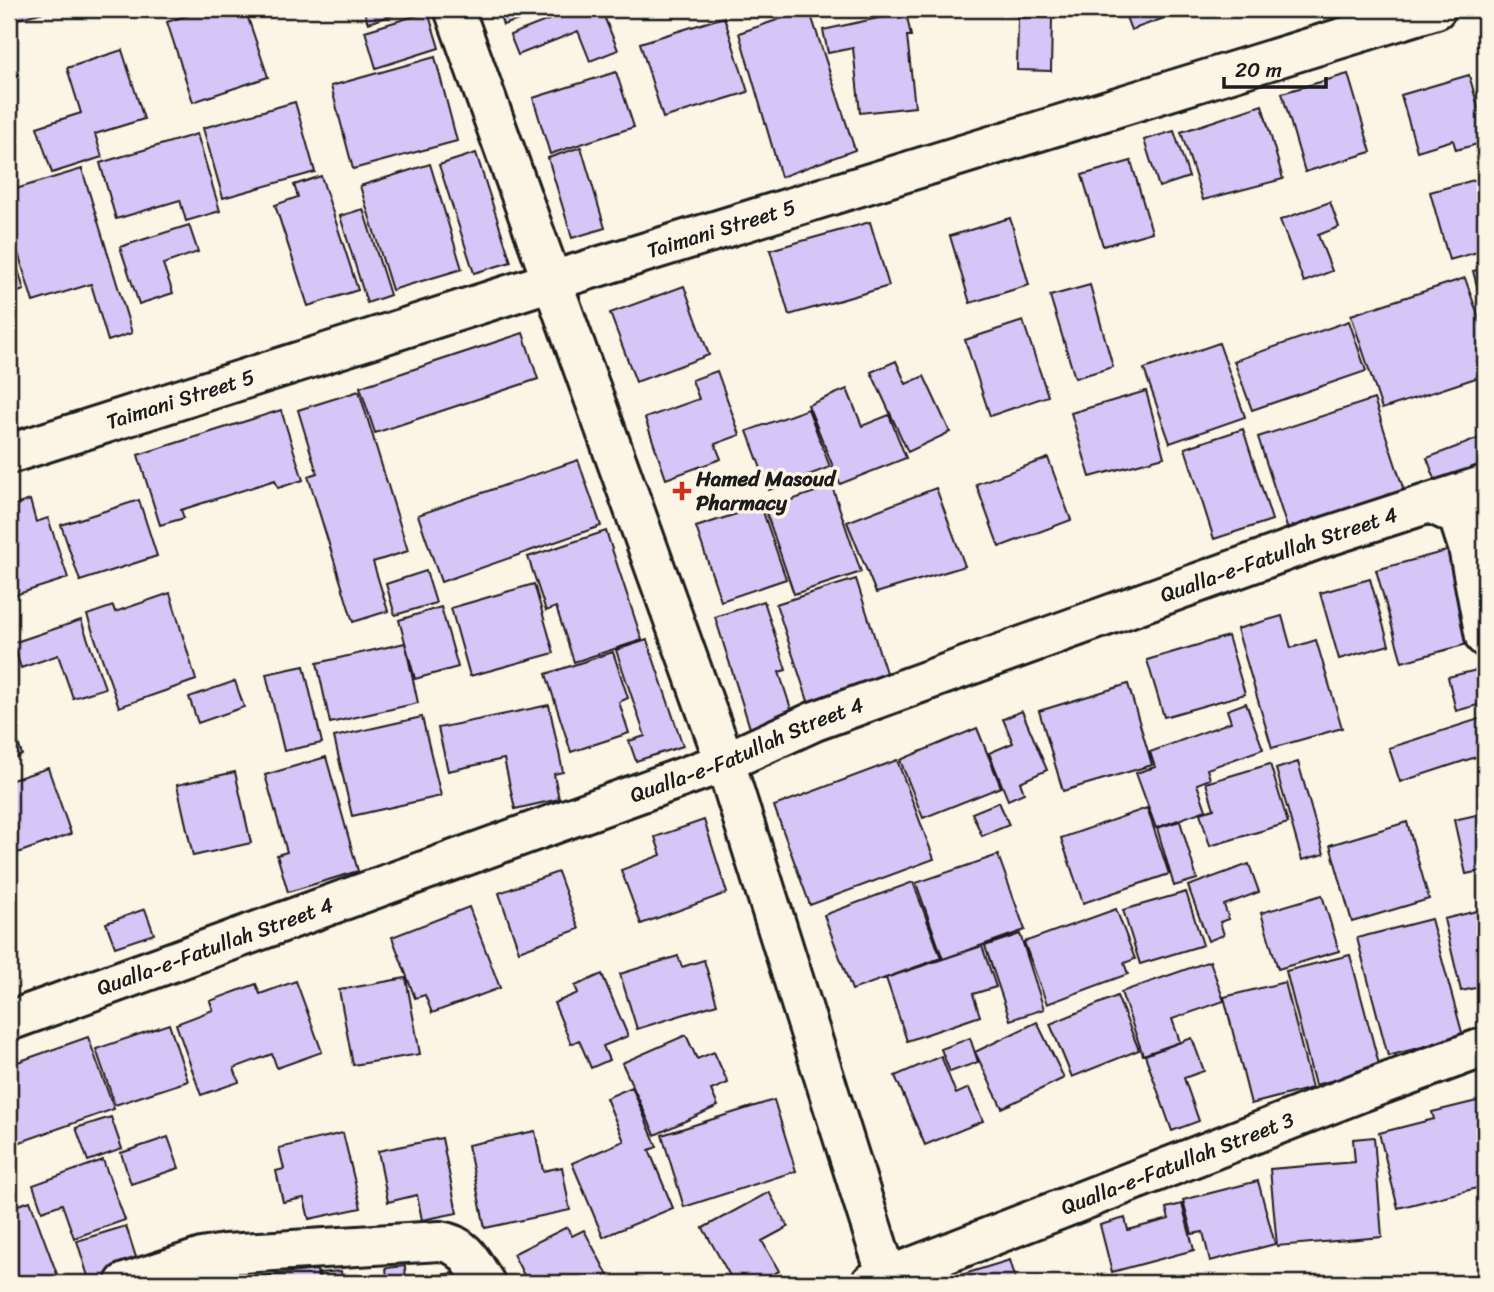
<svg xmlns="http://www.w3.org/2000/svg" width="1494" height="1292" font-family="Sriracha,sans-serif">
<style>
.building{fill:#d6c6f8;stroke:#1c1c1c;stroke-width:2}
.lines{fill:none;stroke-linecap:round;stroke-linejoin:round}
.minor-casing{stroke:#1c1c1c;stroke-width:44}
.minor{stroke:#fcf5e5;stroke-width:38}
.poi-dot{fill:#c8321e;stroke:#fcf5e5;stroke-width:2.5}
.labels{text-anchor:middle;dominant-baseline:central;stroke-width:7;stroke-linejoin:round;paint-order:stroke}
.street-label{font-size:21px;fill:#1c1c1c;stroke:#fcf5e5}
.poi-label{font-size:21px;font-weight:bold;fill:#1c1c1c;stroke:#fcf5e5;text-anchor:start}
</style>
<rect width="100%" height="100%" fill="#fcf5e5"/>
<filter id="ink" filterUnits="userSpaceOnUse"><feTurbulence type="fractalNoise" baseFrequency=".0143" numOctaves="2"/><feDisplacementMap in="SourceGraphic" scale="14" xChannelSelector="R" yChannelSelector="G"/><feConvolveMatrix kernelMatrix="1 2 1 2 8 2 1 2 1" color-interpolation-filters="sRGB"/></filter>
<g filter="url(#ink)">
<!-- building -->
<path class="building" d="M 9,9 L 55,9 L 9,21 Z
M 207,9 L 245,9 L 268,77 L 193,102 L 167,22 Z
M 363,9 L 412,9 L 368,23 Z
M 498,9 L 554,9 L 503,25 Z
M 576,9 L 601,9 L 618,50 L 590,61 L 578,31 L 518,55 L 510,35 Z
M 809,9 L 855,150 L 781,177 L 739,33 Z
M 1123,9 L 1189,9 L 1131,30 Z
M 428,12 L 439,48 L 376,68 L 365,31 Z
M 906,12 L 911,36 L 907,36 L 915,107 L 860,113 L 853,48 L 828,53 L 823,30 Z
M 724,17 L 748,92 L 663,118 L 640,43 Z
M 1018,17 L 1052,18 L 1051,71 L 1017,70 Z
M 122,50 L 144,119 L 95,134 L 102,157 L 52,173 L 37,127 L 81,113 L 67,68 Z
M 435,57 L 457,141 L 353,169 L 331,86 Z
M 616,72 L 634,127 L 550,154 L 533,98 Z
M 1348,74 L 1371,152 L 1305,172 L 1282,93 Z
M 1469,75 L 1485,131 L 1485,142 L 1456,150 L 1453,140 L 1417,151 L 1401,95 Z
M 295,102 L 315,172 L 223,198 L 203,128 Z
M 1262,105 L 1283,179 L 1203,200 L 1181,132 Z
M 1174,131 L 1189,177 L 1159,187 L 1144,140 Z
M 197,134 L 220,211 L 186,221 L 180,200 L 116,219 L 100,163 Z
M 581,147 L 605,228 L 572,238 L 548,158 Z
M 476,153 L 511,262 L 474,273 L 439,165 Z
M 1131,161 L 1152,232 L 1103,246 L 1082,175 Z
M 430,164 L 462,269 L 392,290 L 360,186 Z
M 82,169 L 132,333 L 108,341 L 91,284 L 33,302 L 9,223 L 9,191 Z
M 321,176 L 358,290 L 308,306 L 275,205 L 298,197 L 294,185 Z
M 1485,177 L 1485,250 L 1449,260 L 1430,192 Z
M 1330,202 L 1339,227 L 1318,235 L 1332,271 L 1304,282 L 1280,220 Z
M 363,209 L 390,295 L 367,303 L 340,216 Z
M 1010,218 L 1029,285 L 970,303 L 950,236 Z
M 870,222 L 889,286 L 789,315 L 770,250 Z
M 189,225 L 198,252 L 163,264 L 173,293 L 139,304 L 120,247 Z
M 9,238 L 24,290 L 9,295 Z
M 1485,268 L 1485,316 L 1473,271 Z
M 1465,278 L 1485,336 L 1485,375 L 1382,409 L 1351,315 Z
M 1090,285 L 1113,367 L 1075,378 L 1050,296 Z
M 684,286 L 709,355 L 636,382 L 610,313 Z
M 1023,321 L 1048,396 L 990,416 L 965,340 Z
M 1349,321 L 1366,371 L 1252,410 L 1234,361 Z
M 523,333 L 538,379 L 375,433 L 360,387 Z
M 1219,343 L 1245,417 L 1170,443 L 1144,369 Z
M 896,361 L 906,384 L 924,376 L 950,432 L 908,452 L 871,372 Z
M 717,371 L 740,435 L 715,444 L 721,459 L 666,479 L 645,418 L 699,399 L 692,380 Z
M 847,389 L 862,426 L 889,415 L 906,458 L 840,484 L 808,405 Z
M 359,391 L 408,551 L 373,562 L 388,611 L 353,622 L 308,476 L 317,473 L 298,410 Z
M 1146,391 L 1164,457 L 1090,477 L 1071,413 Z
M 1374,399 L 1409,506 L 1292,543 L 1258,437 Z
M 808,409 L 830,467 L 769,490 L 747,431 Z
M 281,410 L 303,480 L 278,488 L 275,480 L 181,510 L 184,518 L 160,525 L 138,455 Z
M 1243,429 L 1272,520 L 1214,539 L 1185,448 Z
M 1485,436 L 1485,479 L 1441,495 L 1427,458 Z
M 1048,458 L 1071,520 L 999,547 L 976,484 Z
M 578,460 L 601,526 L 441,582 L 418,515 Z
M 832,486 L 861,572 L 794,594 L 765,509 Z
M 936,488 L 965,566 L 876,593 L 847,522 Z
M 30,500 L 36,522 L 48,518 L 68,578 L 9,597 L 9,507 Z
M 139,500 L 157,556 L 80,581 L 61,525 Z
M 761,506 L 786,579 L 721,601 L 696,527 Z
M 606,531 L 642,640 L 574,662 L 556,607 L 546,611 L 528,557 Z
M 1461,547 L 1471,643 L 1402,662 L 1376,570 Z
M 426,571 L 436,603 L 395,615 L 386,584 Z
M 856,579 L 888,679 L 809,704 L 776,604 Z
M 1370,579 L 1389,645 L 1339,659 L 1320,593 Z
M 534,584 L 554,653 L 470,676 L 451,608 Z
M 170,593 L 196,680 L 119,707 L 87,615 L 113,606 L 115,612 Z
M 764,601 L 786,670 L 779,672 L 793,715 L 750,728 L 715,617 Z
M 441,607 L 458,667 L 415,679 L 399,620 Z
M 1282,616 L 1291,648 L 1316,640 L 1342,728 L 1272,748 L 1237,629 Z
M 81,620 L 105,688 L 73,698 L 58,655 L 21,668 L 13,643 Z
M 1228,636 L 1245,694 L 1164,717 L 1147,660 Z
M 647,640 L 683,746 L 636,761 L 629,741 L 645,736 L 616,650 Z
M 405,643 L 418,703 L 330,723 L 317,663 Z
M 613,652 L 628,698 L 619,702 L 629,733 L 571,752 L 546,674 Z
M 304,666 L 322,743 L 284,751 L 266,674 Z
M 1485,668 L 1485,703 L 1456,711 L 1448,677 Z
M 235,681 L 244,707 L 198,723 L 189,697 Z
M 1128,684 L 1152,765 L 1063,791 L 1039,711 Z
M 1246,703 L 1263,749 L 1207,769 L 1210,779 L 1197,784 L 1206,810 L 1156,828 L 1136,773 L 1155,767 L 1150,752 L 1231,722 L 1227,710 Z
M 549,705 L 563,772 L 554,774 L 559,799 L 515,809 L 504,759 L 448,771 L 438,728 Z
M 1022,711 L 1047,770 L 1020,782 L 1024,793 L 1008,800 L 989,753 L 1013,743 L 1003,719 Z
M 9,715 L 22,755 L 9,760 Z
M 422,717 L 441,796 L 352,816 L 334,737 Z
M 1485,717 L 1485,754 L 1400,782 L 1389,748 Z
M 977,728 L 1001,787 L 923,818 L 900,760 Z
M 326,757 L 358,871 L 288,892 L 277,855 L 287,852 L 265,775 Z
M 897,760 L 934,859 L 810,905 L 774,806 Z
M 1298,762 L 1324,854 L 1302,860 L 1276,769 Z
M 1270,764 L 1288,823 L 1210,846 L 1200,813 L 1214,809 L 1206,783 Z
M 48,768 L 71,834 L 9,856 L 9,781 Z
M 235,772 L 251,843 L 193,856 L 177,785 Z
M 999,802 L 1009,825 L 982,836 L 972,813 Z
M 1147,808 L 1169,874 L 1083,903 L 1061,838 Z
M 1485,813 L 1485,870 L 1466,874 L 1454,820 Z
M 704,820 L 727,893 L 641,924 L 621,870 L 661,855 L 655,837 Z
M 1180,821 L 1197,879 L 1174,886 L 1157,828 Z
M 1407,822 L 1429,899 L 1352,922 L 1330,845 Z
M 998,855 L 1025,930 L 943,959 L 916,883 Z
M 1249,864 L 1259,892 L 1224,905 L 1229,919 L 1220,922 L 1224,935 L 1208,941 L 1188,886 Z
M 558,872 L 579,929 L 519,951 L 499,893 Z
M 913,882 L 941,958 L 852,990 L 824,915 Z
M 1186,892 L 1203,945 L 1140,964 L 1123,910 Z
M 1322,895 L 1339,951 L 1278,969 L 1261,913 Z
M 469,907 L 500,988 L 432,1013 L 425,995 L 415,998 L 392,937 Z
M 145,909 L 154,934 L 115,947 L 106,923 Z
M 1116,909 L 1135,959 L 1124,963 L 1128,974 L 1047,1004 L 1024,942 Z
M 1485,909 L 1485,986 L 1461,991 L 1444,919 Z
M 1431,919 L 1463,1036 L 1388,1056 L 1357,938 Z
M 1020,934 L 1044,1009 L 1010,1020 L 985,946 Z
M 982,946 L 996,987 L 973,994 L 980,1016 L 907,1041 L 886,978 Z
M 1350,955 L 1380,1068 L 1315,1085 L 1286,971 Z
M 678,956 L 682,967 L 704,960 L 717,1004 L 637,1029 L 620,974 Z
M 1210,961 L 1224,1001 L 1172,1019 L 1180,1042 L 1143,1055 L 1121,992 Z
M 602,974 L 628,1036 L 603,1046 L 609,1060 L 591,1068 L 579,1040 L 571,1044 L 554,1003 L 578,993 L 575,986 Z
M 406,978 L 420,1054 L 353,1065 L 339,990 Z
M 296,981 L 322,1052 L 277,1068 L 272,1054 L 234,1068 L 239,1082 L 201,1095 L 176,1024 L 213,1010 L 210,1001 L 256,984 L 260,994 Z
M 1285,982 L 1312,1088 L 1251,1104 L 1224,997 Z
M 1117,996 L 1139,1050 L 1072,1077 L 1050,1024 Z
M 1037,1022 L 1064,1078 L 1002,1108 L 975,1052 Z
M 169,1024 L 188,1081 L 115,1105 L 96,1049 Z
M 686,1035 L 697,1059 L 714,1052 L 728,1083 L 711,1090 L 718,1106 L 655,1135 L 622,1063 Z
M 88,1037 L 114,1109 L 12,1145 L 9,1136 L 9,1065 Z
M 970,1038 L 978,1062 L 950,1072 L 941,1049 Z
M 1192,1038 L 1204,1071 L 1184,1078 L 1199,1121 L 1172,1131 L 1145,1055 Z
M 941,1056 L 956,1094 L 969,1088 L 983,1121 L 925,1145 L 895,1076 Z
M 632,1087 L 657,1147 L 649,1150 L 673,1208 L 603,1237 L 572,1163 L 624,1141 L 606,1098 Z
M 1485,1099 L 1485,1186 L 1398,1208 L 1379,1133 L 1434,1119 L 1432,1112 Z
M 774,1100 L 796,1171 L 684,1207 L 662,1135 Z
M 111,1117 L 122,1149 L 88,1161 L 76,1128 Z
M 535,1131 L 543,1171 L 562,1167 L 570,1210 L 485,1228 L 468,1145 Z
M 343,1133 L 361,1208 L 309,1219 L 304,1198 L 283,1202 L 276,1171 L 284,1169 L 279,1148 Z
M 168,1137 L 179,1168 L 131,1184 L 121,1153 Z
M 1374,1137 L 1382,1237 L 1277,1246 L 1270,1169 L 1355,1162 L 1353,1139 Z
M 442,1138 L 457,1213 L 422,1220 L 417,1195 L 388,1202 L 378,1151 Z
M 103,1160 L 125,1220 L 74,1238 L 62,1204 L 42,1211 L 33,1185 Z
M 1258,1181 L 1275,1244 L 1210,1261 L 1203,1232 L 1192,1234 L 1183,1200 Z
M 769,1192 L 788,1227 L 762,1241 L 779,1271 L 757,1283 L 734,1283 L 703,1228 Z
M 30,1201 L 58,1277 L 42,1283 L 9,1283 L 9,1208 Z
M 1182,1204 L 1194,1250 L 1112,1272 L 1100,1225 L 1125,1218 L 1128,1230 L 1169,1219 L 1166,1208 Z
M 126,1226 L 141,1273 L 111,1283 L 90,1283 L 77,1241 Z
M 567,1227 L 572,1236 L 584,1230 L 612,1283 L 528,1283 L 513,1254 Z
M 1010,1260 L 1017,1283 L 949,1283 L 948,1279 Z
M 405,1266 L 406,1283 L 320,1283 L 319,1273 L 341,1271 L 342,1281 L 387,1277 L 386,1268 Z
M 317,1270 L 318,1283 L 233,1283 L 232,1279 Z
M 461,1272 L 462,1283 L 411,1283 L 410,1279 Z"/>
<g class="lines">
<defs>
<g id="minor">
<path d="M 454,9 L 725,762 L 889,1283"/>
<path id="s1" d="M 9,454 L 552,281 L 1436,9"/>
<path d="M 1430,503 L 1458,516 L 1468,547 L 1485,637"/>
<path id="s2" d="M 9,1021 L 725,762 L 815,721 L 1319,539 L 1485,485"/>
<path d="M 125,1283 L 202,1258 L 225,1254 L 440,1241 C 466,1245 472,1263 485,1283"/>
<path id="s3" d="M 871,1283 L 1361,1092 L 1485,1047"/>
</g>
</defs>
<!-- minor casing -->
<use href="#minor" class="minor-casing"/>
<!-- minor -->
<use href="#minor" class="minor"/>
</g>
</g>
<!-- markers -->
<path class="poi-dot" d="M678.5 480.5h7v7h7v7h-7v7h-7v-7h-7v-7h7z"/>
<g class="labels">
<!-- street labels -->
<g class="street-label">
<text stroke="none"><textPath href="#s1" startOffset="747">Taimani Street 5</textPath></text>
<text stroke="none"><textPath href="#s1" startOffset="180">Taimani Street 5</textPath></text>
<text stroke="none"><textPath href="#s2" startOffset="1353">Qualla-e-Fatullah Street 4</textPath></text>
<text stroke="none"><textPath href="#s2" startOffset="786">Qualla-e-Fatullah Street 4</textPath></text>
<text stroke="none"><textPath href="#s2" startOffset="219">Qualla-e-Fatullah Street 4</textPath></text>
<text stroke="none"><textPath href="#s3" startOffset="329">Qualla-e-Fatullah Street 3</textPath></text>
</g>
<!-- poi labels -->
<g class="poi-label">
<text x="696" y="479">Hamed Masoud<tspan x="696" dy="24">Pharmacy</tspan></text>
</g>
</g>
<!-- margin -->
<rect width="1494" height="1292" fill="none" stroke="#fcf5e5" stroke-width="35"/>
<rect x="18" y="18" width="1459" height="1257" fill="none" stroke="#1c1c1c" stroke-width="2.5" filter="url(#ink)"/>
<!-- scale -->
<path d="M1224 77v10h102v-10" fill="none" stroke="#1c1c1c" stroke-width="3.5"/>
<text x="1235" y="77" font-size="21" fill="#1c1c1c" stroke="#fcf5e5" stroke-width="5" paint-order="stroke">20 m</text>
</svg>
